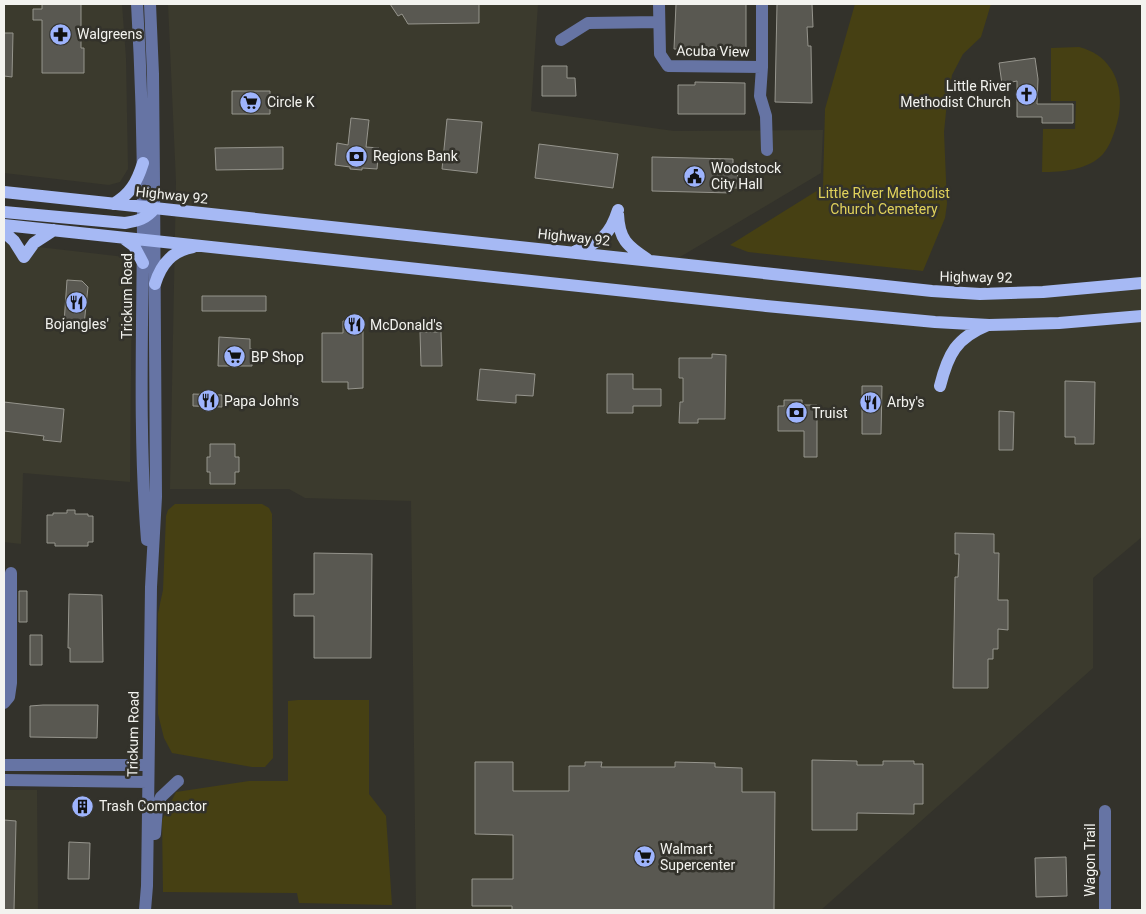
<svg xmlns="http://www.w3.org/2000/svg" width="1146" height="914" font-family="Roboto,sans-serif">
<style>
.built{fill:#3b3a2d}
.green{fill:#464013}
.building{fill:#595851;stroke:#96958d}
.lines{fill:none;stroke-linecap:round;stroke-linejoin:round}
.minor{stroke:#6674a4;stroke-width:12}
.major{stroke:#a6b9f4;stroke-width:12}
.labels{text-anchor:middle;dominant-baseline:central;stroke-width:5;stroke-linejoin:round;paint-order:stroke}
.poi-label{font-size:14px;fill:#f3f3ef;stroke:#33322b;text-anchor:start}
.street-label{font-size:14px;fill:#f3f3ef;stroke:#33322b}
.park-label{font-size:14px;fill:#e1d25b;stroke:#33322b}
</style>
<rect width="100%" height="100%" fill="#33322b"/>
<!-- built -->
<path class="built" d="M 4,4 L 122,4 L 126,58 L 128,169 L 120,182 L 109,185 L 4,173 Z
M 168,4 L 538,4 L 531,111 L 674,131 L 823,130 L 821,173 L 680,257 L 912,284 L 1003,288 L 1094,282 L 1142,276 L 1142,537 L 1093,578 L 1093,668 L 821,910 L 416,910 L 411,501 L 305,498 L 289,489 L 170,489 L 176,182 Z
M 4,243 L 125,257 L 132,269 L 130,482 L 23,473 L 21,544 L 4,542 Z
M 4,790 L 37,790 L 38,910 L 4,910 Z"/>
<!-- green -->
<path class="green" d="M 855,4 L 991,4 L 981,37 L 963,54 L 952,75 L 947,102 L 944,132 L 947,204 L 945,218 L 923,271 L 748,252 L 730,245 L 823,187 L 825,109 Z
M 1079,47 C 1118,57 1127,95 1115,130 C 1112,139 1108,150 1100,157 C 1085,170 1062,172 1042,172 L 1043,129 L 1075,129 L 1076,101 L 1051,101 L 1051,48 Z
M 175,504 L 262,504 L 269,508 L 272,514 L 273,758 L 265,767 L 252,767 L 172,753 L 164,738 L 158,714 L 158,613 L 163,590 L 166,516 L 168,510 Z
M 298,700 L 369,700 L 369,794 L 386,816 L 392,905 L 299,903 L 297,893 L 163,892 L 162,820 L 176,792 L 249,781 L 288,781 L 288,701 Z"/>
<!-- building -->
<path class="building" d="M 42,4 L 81,4 L 81,48 L 84,48 L 84,73 L 42,73 L 42,20 L 33,20 L 33,9 L 42,9 Z
M 390,4 L 479,4 L 479,23 L 408,24 L 402,14 L 398,16 Z
M 676,4 L 746,4 L 746,50 L 674,49 Z
M 777,4 L 812,4 L 813,27 L 807,27 L 808,46 L 811,46 L 812,103 L 775,102 Z
M 4,33 L 13,33 L 12,77 L 4,76 Z
M 1035,58 L 1038,79 L 1037,104 L 1073,104 L 1073,123 L 1042,123 L 1042,117 L 1017,117 L 1017,81 L 1002,84 L 999,63 Z
M 542,66 L 567,66 L 567,78 L 575,78 L 576,96 L 542,96 Z
M 695,82 L 745,83 L 745,114 L 678,114 L 678,85 L 695,85 Z
M 232,91 L 270,91 L 270,114 L 232,114 Z
M 351,118 L 369,120 L 366,147 L 379,148 L 377,169 L 362,168 L 362,170 L 350,169 L 350,167 L 335,165 L 337,143 L 348,145 Z
M 447,119 L 482,122 L 477,173 L 442,169 Z
M 539,144 L 618,154 L 613,188 L 535,178 Z
M 283,147 L 283,169 L 216,170 L 215,148 Z
M 652,157 L 733,159 L 733,165 L 738,165 L 737,188 L 732,188 L 732,193 L 652,191 Z
M 67,280 L 82,281 L 88,287 L 84,325 L 64,323 Z
M 202,296 L 266,296 L 266,311 L 202,311 Z
M 343,321 L 363,321 L 363,388 L 348,389 L 348,382 L 322,382 L 322,333 L 343,333 Z
M 420,332 L 441,332 L 442,366 L 421,366 Z
M 219,337 L 250,339 L 250,349 L 252,349 L 252,366 L 218,366 Z
M 712,354 L 726,355 L 725,419 L 698,419 L 698,423 L 679,423 L 680,402 L 683,402 L 683,378 L 679,378 L 679,358 L 712,358 Z
M 480,369 L 535,374 L 533,396 L 516,395 L 516,403 L 477,400 Z
M 607,374 L 633,374 L 633,389 L 661,389 L 661,406 L 633,406 L 633,413 L 607,413 Z
M 1065,381 L 1095,382 L 1094,444 L 1075,444 L 1075,437 L 1065,437 Z
M 862,386 L 882,386 L 881,434 L 862,434 Z
M 193,394 L 222,395 L 222,407 L 193,406 Z
M 784,400 L 802,400 L 802,405 L 817,405 L 817,457 L 804,457 L 804,431 L 778,431 L 778,406 L 784,406 Z
M 4,402 L 64,409 L 61,442 L 43,440 L 44,436 L 4,431 Z
M 999,411 L 1014,412 L 1013,450 L 999,450 Z
M 210,444 L 235,444 L 235,457 L 239,457 L 239,472 L 235,472 L 235,484 L 210,484 L 210,472 L 207,472 L 207,457 L 210,457 Z
M 67,510 L 75,510 L 75,514 L 88,514 L 88,516 L 93,516 L 93,542 L 88,542 L 88,546 L 55,546 L 55,543 L 47,543 L 47,515 L 53,515 L 53,513 L 67,513 Z
M 955,533 L 994,534 L 994,553 L 999,553 L 998,600 L 1008,600 L 1008,630 L 998,629 L 998,649 L 993,649 L 993,659 L 988,659 L 988,688 L 953,688 L 955,577 L 958,577 L 959,554 L 955,554 Z
M 314,553 L 372,554 L 371,658 L 314,658 L 314,616 L 294,616 L 294,594 L 314,594 Z
M 19,591 L 27,591 L 27,622 L 19,622 Z
M 69,594 L 102,595 L 103,662 L 70,662 L 70,648 L 68,648 Z
M 30,635 L 42,635 L 42,665 L 30,665 Z
M 43,705 L 98,705 L 97,738 L 30,737 L 30,706 Z
M 812,760 L 857,761 L 857,765 L 883,765 L 883,761 L 914,761 L 914,764 L 923,764 L 923,804 L 914,804 L 914,814 L 857,813 L 857,830 L 812,830 Z
M 475,762 L 513,762 L 513,791 L 569,791 L 569,766 L 585,766 L 585,762 L 602,762 L 601,767 L 675,767 L 675,762 L 715,763 L 715,767 L 742,768 L 742,792 L 775,792 L 774,910 L 512,910 L 512,906 L 472,906 L 472,879 L 513,879 L 513,835 L 475,834 Z
M 4,820 L 16,821 L 14,910 L 4,910 Z
M 69,842 L 90,843 L 89,879 L 68,879 Z
M 1066,857 L 1067,896 L 1036,897 L 1035,858 Z"/>
<g class="lines">
<!-- minor -->
<path class="minor" d="M 137,4 C 141,72 143,140 143,208 C 143,319 138,429 147,540
M 659,4 L 660,54 L 668,66 L 762,67
M 762,4 L 762,67 L 760,96 L 766,116 L 767,150
M 561,40 L 588,23 L 659,22
M 4,703 L 9,697 L 11,683 L 11,573
M 4,765 L 148,765
M 4,780 L 148,782
M 155,834 L 157,807 L 161,797 L 178,781
M 145,910 L 147,886 L 151,587 L 156,497 L 154,183 L 153,74 L 150,4
M 1105,910 L 1105,811"/>
<!-- major -->
<path class="major" d="M 4,192 L 932,291 L 980,294 L 1043,292 L 1142,283
M 113,204 C 130,195 137,182 143,163
M 4,212 L 125,223 C 138,221 146,219 155,208
M 618,214 C 619,239 627,246 647,259
M 4,225 L 766,306 L 935,322 L 989,325 L 1059,323 L 1142,316
M 4,232 L 14,241 L 24,257
M 123,238 L 134,246 L 143,263
M 576,251 C 601,242 610,235 618,210
M 24,257 L 34,243 L 54,230
M 155,284 C 161,264 172,251 193,247
M 940,386 C 948,354 956,338 988,325"/>
</g>
<!-- icons -->
<defs>
<symbol id="pharmacy-disc" viewBox="-11 -11 22 22"><circle r="9.5" fill="#9eb4fd" stroke="#33322b"/><path d="M-2-6h4v4h4v4h-4v4h-4v-4h-4v-4h4Z" fill="#111"/></symbol>
<symbol id="church-disc" viewBox="-11 -11 22 22"><circle r="9.5" fill="#9eb4fd" stroke="#33322b"/><path d="M-1.2-6h2.4v3.5h3.3v2.4h-3.3V6h-2.4V-.1h-3.3v-2.4h3.3Z" fill="#111"/></symbol>
<symbol id="supermarket-disc" viewBox="-11 -11 22 22"><circle r="9.5" fill="#9eb4fd" stroke="#33322b"/><path d="M-6-5.5h2.5l.6 2H6L4.5 2H-2.5L-4.4-4H-6ZM-1.5 3.2a1.3 1.3 0 1 0 .1 0ZM3 3.2a1.3 1.3 0 1 0 .1 0Z" fill="#111"/></symbol>
<symbol id="bank-disc" viewBox="-11 -11 22 22"><circle r="9.5" fill="#9eb4fd" stroke="#33322b"/><path d="M-6-4H6V4H-6ZM0-2.3a2.3 2.3 0 1 0 0 4.6a2.3 2.3 0 1 0 0-4.6Z" fill="#111"/></symbol>
<symbol id="civic-disc" viewBox="-11 -11 22 22"><circle r="9.5" fill="#9eb4fd" stroke="#33322b"/><path d="M-.6-6.5H3V-4.5H.6V-3L4-1V1h2V6H-6V1h2V-1L-.6-3ZM-1.2 2.5V6h2.4V2.5Z" fill="#111"/></symbol>
<symbol id="restaurant-disc" viewBox="-11 -11 22 22"><circle r="9.5" fill="#9eb4fd" stroke="#33322b"/><path d="M-5-6h1v4h1v-4h1v4h1v-4h1v5L-1.5 .5V6h-2V.5L-5-1ZM5-6V6H3V1.5H1.5Q1.5-4 5-6Z" fill="#111"/></symbol>
<symbol id="building-disc" viewBox="-11 -11 22 22"><circle r="9.5" fill="#9eb4fd" stroke="#33322b"/><path d="M-4-6H4V6H1V3H-1V6H-4ZM-2.5-4.3h1.7v1.8h-1.7ZM.8-4.3h1.7v1.8H.8ZM-2.5-1h1.7V.8h-1.7ZM.8-1h1.7V.8H.8Z" fill="#111"/></symbol>
</defs>
<g fill-rule="evenodd">
<use href="#pharmacy-disc" x="48" y="22" width="25" height="25"/>
<use href="#church-disc" x="1014" y="82" width="25" height="25"/>
<use href="#supermarket-disc" x="238" y="90" width="25" height="25"/>
<use href="#bank-disc" x="344" y="144" width="25" height="25"/>
<use href="#civic-disc" x="682" y="164" width="25" height="25"/>
<use href="#restaurant-disc" x="64" y="290" width="25" height="25"/>
<use href="#restaurant-disc" x="342" y="312" width="25" height="25"/>
<use href="#supermarket-disc" x="222" y="344" width="25" height="25"/>
<use href="#restaurant-disc" x="196" y="388" width="25" height="25"/>
<use href="#restaurant-disc" x="858" y="390" width="25" height="25"/>
<use href="#bank-disc" x="784" y="400" width="25" height="25"/>
<use href="#building-disc" x="70" y="794" width="25" height="25"/>
<use href="#supermarket-disc" x="632" y="844" width="25" height="25"/>
</g>
<g class="labels">
<!-- poi labels -->
<g class="poi-label">
<text x="77" y="34">Walgreens</text>
<text x="1011" y="86" text-anchor="end">Little River<tspan x="1011" dy="16">Methodist Church</tspan></text>
<text x="267" y="102">Circle K</text>
<text x="373" y="156">Regions Bank</text>
<text x="711" y="168">Woodstock<tspan x="711" dy="16">City Hall</tspan></text>
<text x="77" y="324" text-anchor="middle">Bojangles'</text>
<text x="370" y="325">McDonald's</text>
<text x="251" y="357">BP Shop</text>
<text x="224" y="401">Papa John's</text>
<text x="887" y="402">Arby's</text>
<text x="812" y="413">Truist</text>
<text x="99" y="806">Trash Compactor</text>
<text x="660" y="849">Walmart<tspan x="660" dy="16">Supercenter</tspan></text>
</g>
<!-- street labels -->
<g class="street-label">
<text transform="translate(713 51) rotate(1)">Acuba View</text>
<text transform="translate(172 195) rotate(6)">Highway 92</text>
<text transform="translate(574 237) rotate(6)">Highway 92</text>
<text transform="translate(976 277) rotate(1)">Highway 92</text>
<text transform="translate(127 296) rotate(-90)">Trickum Road</text>
<text transform="translate(133 734) rotate(-89)">Trickum Road</text>
<text transform="translate(1090 860) rotate(-90)">Wagon Trail</text>
</g>
<!-- park labels -->
<g class="park-label">
<text x="884" y="193">Little River Methodist<tspan x="884" dy="16">Church Cemetery</tspan></text>
</g>
</g>
<!-- border -->
<rect width="1146" height="914" fill="none" stroke="#f3f3ef" stroke-width="10"/>
</svg>
